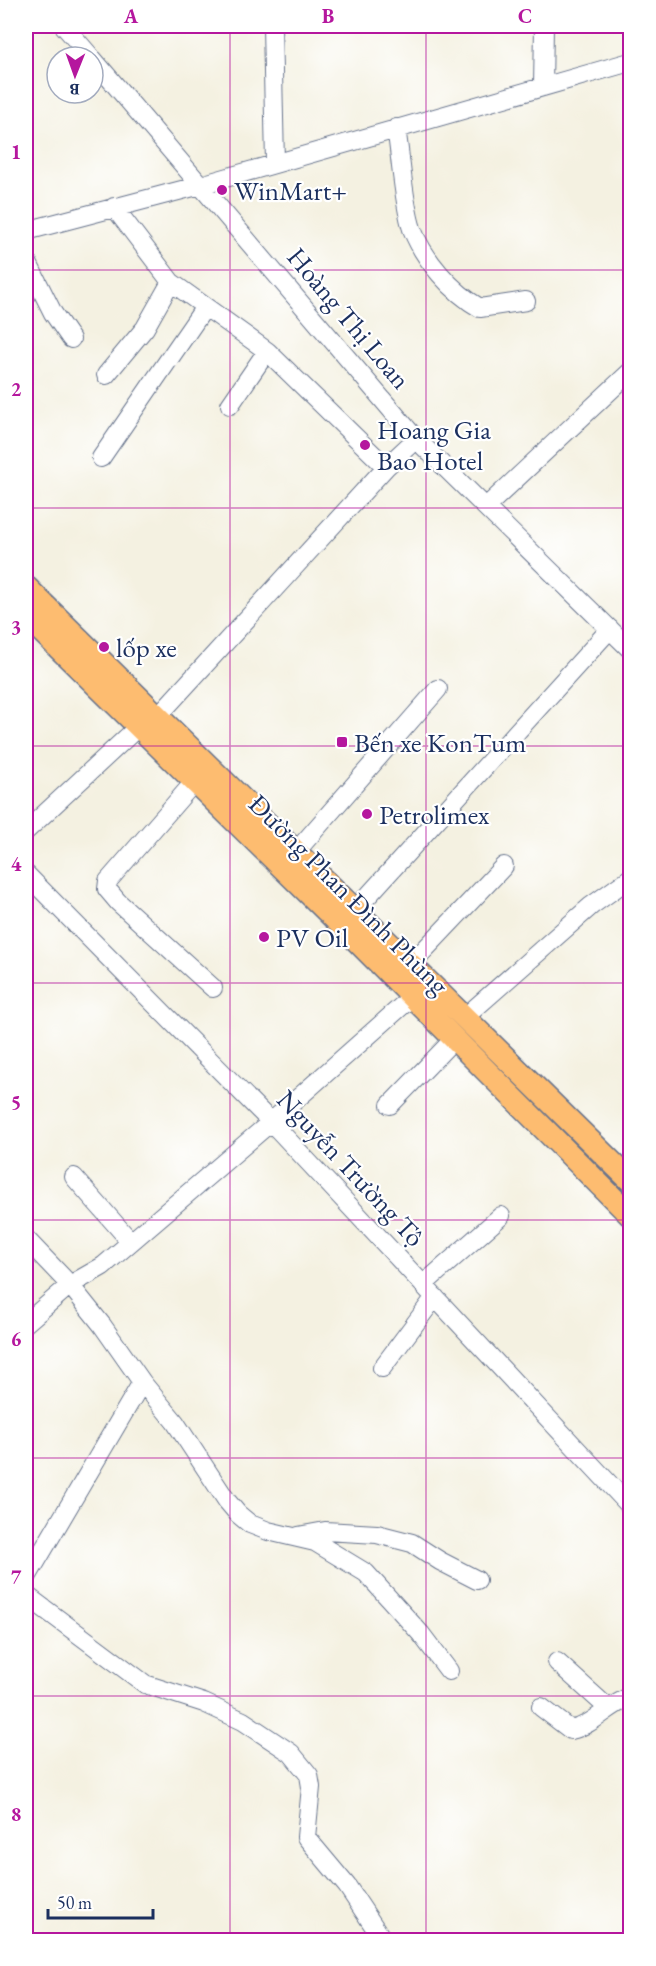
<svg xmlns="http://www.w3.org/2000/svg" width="656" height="1966" font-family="'EB Garamond',serif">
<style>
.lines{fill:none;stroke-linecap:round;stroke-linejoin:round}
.minor-casing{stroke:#67738c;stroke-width:20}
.major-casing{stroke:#67738c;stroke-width:25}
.minor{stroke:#fff;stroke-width:18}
.major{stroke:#fdbc70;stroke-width:22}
.grid{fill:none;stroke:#b5179e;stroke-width:1.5;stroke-opacity:0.55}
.poi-dot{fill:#b5179e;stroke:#fff;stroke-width:2}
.labels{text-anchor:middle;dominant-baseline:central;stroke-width:4.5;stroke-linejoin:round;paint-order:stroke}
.poi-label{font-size:27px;fill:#1b2f5e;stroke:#fff;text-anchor:start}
.street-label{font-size:27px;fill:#1b2f5e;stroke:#fff}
.neatline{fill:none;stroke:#b5179e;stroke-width:2}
.grid-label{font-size:20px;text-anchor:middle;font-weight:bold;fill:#b5179e}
</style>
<rect width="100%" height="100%" fill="#fff"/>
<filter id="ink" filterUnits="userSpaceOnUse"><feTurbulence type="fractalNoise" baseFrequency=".0167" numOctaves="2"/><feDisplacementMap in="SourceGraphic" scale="12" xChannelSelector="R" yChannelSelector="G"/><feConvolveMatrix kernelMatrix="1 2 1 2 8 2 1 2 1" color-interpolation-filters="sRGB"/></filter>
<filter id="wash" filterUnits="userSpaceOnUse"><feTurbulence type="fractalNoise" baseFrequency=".008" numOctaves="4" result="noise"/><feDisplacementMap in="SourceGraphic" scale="24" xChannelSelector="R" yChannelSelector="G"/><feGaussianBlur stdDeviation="1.35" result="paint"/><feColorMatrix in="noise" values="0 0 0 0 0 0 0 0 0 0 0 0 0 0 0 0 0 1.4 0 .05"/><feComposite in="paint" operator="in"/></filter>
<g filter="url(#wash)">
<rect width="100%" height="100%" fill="#f4f1e1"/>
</g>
<g filter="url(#ink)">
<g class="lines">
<defs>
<path id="minor" d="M 64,26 L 91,57
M 272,26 L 275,163
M 93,59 L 416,439 L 630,649
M 543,87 L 544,26
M 396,128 C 401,157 403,202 412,229 C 424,260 452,292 480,308 L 526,301
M 114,207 L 171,282 L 267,351 L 386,467
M 26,231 L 201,185 L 630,62
M 26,259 L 53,313 L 71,339
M 106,375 L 145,328 L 171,282
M 230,405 L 267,351
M 101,458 L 205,307
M 486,507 L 630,372
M 158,716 L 386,467 L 416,439
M 195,781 L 108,881 L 107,889 L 118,902 L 213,988
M 26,831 L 139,726
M 287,862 L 438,689
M 26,874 L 271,1122 L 630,1506
M 347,919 L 610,629
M 411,964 L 504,866
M 465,1017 L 591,906 L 630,878
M 390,1105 L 455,1038
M 74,1177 L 131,1242
M 26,1239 L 70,1285 L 102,1325 L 142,1382 L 175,1422 L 227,1501 L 238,1514 L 250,1524 L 268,1531 L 315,1542 L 366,1573 L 421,1634 L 449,1671
M 424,1284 L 501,1216
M 26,1323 L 70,1285 L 103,1266 L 271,1122 L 413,996
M 382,1368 L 435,1297
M 298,1536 L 325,1531 L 377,1534 L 412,1543 L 440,1561 L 477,1580
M 26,1579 L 142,1382
M 26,1595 L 145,1684 L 204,1703 L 243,1721 L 291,1753 L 309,1775 L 311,1787 L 306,1837 L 347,1886 L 383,1940
M 557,1662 L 608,1708
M 541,1707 L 571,1730 C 594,1725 608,1705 630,1697"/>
<path id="major" d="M 26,587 L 630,1180
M 26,616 L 341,925 L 630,1215"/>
</defs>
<!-- minor casing -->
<use href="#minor" class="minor-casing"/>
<!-- major casing -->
<use href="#major" class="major-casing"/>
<!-- minor -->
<use href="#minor" class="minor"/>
<!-- major -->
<use href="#major" class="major"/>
</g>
</g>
<!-- grid -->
<path class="grid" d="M 230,26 L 230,1940M 426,26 L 426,1940M 26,270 L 630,270M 26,508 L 630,508M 26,746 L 630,746M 26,983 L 630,983M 26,1220 L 630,1220M 26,1458 L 630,1458M 26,1696 L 630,1696"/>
<!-- markers -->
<g class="poi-dot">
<circle cx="222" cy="190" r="6"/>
<circle cx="365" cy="445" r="6"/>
<circle cx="104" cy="647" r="6"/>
<rect x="336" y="736" width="12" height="12" rx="3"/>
<circle cx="367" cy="814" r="6"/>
<circle cx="264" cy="937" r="6"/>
</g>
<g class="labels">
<!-- poi labels -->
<g class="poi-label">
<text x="234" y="190">WinMart+</text>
<text x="377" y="429">Hoang Gia<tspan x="377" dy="31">Bao Hotel</tspan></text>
<text x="116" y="647">lốp xe</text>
<text x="354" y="742">Bến xe KonTum</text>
<text x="379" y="814">Petrolimex</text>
<text x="276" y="937">PV Oil</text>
</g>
<!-- street labels -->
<g class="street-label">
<text transform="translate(349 318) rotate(50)">Hoàng Thị Loan</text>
<text transform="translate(349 894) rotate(45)">Đường Phan Đình Phùng</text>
<text transform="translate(351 1168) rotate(47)">Nguyễn Trường Tộ</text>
</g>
</g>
<!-- margin -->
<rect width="656" height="1966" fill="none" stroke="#fff" stroke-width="66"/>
<!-- north arrow -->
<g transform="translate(75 75) rotate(181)"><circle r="28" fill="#ffffff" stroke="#a4acbf" stroke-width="1.5"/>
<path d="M0-4.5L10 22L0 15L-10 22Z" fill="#b5179e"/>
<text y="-9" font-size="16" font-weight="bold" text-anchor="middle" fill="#1b2f5e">B</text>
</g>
<!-- scale -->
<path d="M48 1909v9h105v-9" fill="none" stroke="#1b2f5e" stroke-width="3"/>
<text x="57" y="1909" font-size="18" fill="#1b2f5e" stroke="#ffffff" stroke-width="4.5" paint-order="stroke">50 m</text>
<rect x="33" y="33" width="590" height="1900" class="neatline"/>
<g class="grid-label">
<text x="131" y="23">A</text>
<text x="328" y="23">B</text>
<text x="525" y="23">C</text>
<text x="16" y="159">1</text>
<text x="16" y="396">2</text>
<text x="16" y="634">3</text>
<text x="16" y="871">4</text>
<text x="16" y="1109">5</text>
<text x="16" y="1346">6</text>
<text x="16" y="1584">7</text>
<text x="16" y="1821">8</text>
</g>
</svg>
